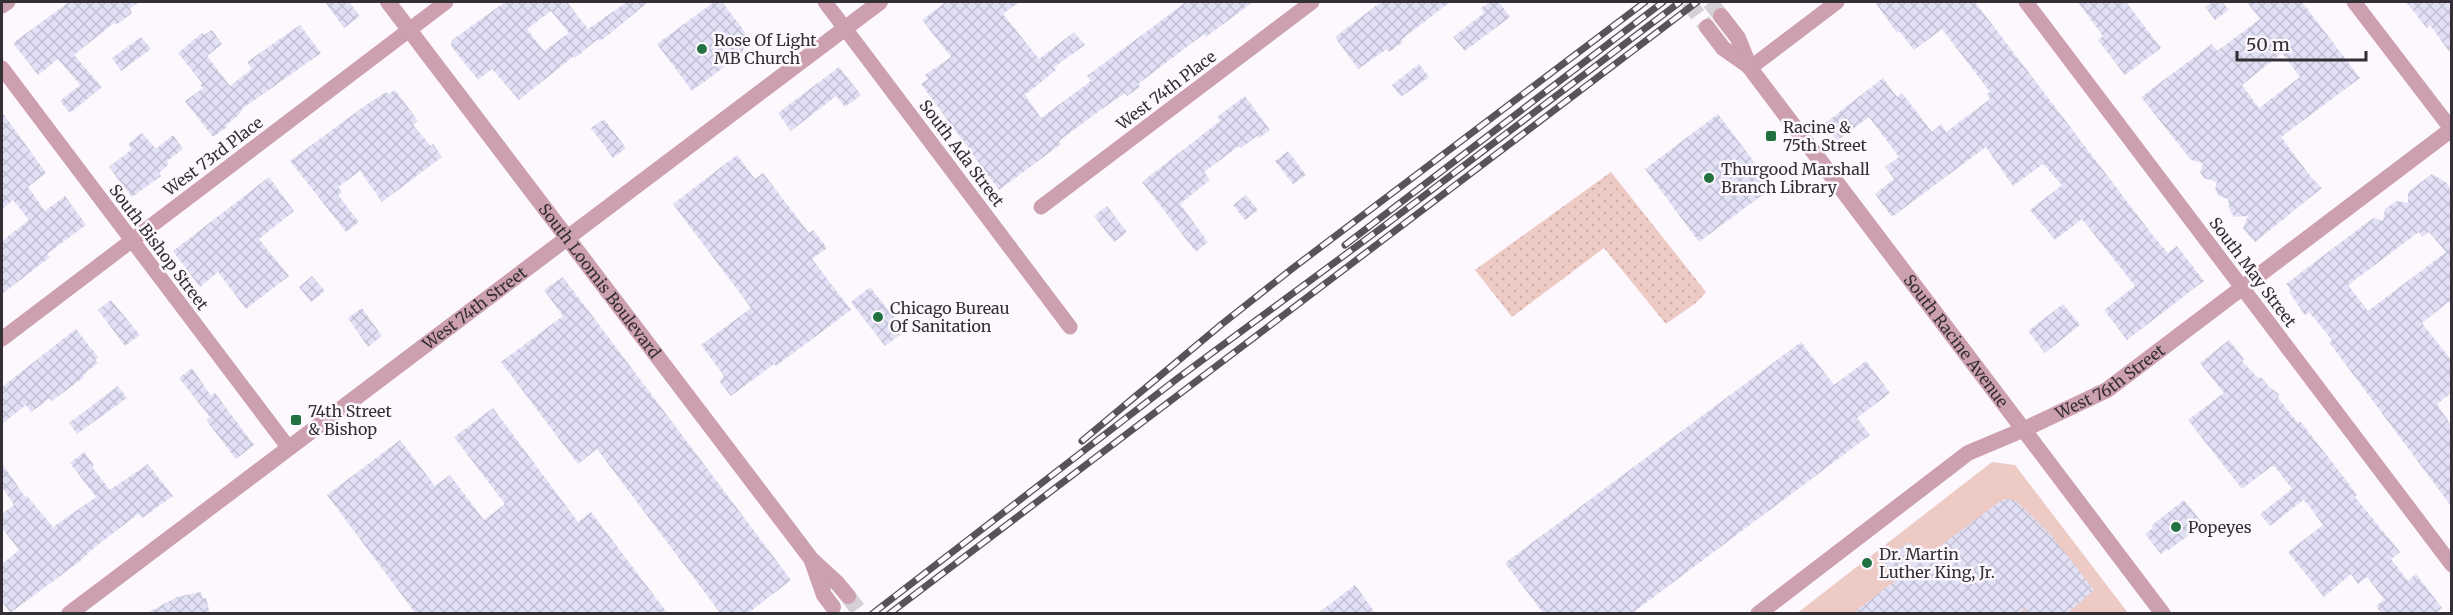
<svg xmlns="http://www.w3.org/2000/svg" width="2453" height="615" font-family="Merriweather,serif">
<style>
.park{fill:#eecac4}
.garden{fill:url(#garden-dots)}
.building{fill:url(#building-cross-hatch);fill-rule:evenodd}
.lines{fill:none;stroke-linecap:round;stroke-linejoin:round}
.tertiary-tunnel{stroke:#d5cfd6;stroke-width:16;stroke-dasharray:16 8;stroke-linecap:butt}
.minor{stroke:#cda0af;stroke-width:15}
.tertiary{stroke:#cda0af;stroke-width:16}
.rail-casing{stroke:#585259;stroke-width:7}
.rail{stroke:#fdf7fe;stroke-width:4.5;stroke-dasharray:14;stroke-linecap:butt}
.poi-dot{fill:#227140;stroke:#fdf7fe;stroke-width:2}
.labels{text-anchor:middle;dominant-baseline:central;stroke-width:5;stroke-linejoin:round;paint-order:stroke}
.poi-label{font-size:16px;fill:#342e35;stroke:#fdf7fe;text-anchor:start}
.street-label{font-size:16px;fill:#342e35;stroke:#fdf7fe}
</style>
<defs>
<pattern id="garden-dots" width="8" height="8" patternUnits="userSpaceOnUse" patternTransform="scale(1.5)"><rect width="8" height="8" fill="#eecac4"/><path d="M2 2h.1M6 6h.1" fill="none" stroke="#cdaea9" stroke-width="1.8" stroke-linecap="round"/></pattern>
<pattern id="building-cross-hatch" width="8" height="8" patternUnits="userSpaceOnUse" patternTransform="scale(1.5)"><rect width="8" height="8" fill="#e1e0f5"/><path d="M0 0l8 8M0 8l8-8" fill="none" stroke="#c2c0d3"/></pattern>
</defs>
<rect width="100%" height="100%" fill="#fdf7fe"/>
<!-- park -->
<path class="park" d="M 1992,462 L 2015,465 L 2128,613 L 1796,614 Z"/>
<!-- garden -->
<path class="garden" d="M 1611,172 L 1706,292 L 1697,302 L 1666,324 L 1604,248 L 1512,317 L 1475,270 Z"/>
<!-- building -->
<path class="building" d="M 69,2 L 139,2 L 130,9 L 132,13 L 116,25 L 114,23 L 74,55 L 102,87 L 70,113 L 60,101 L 80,85 L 58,59 L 38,75 L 13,43 Z
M 325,2 L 349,2 L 360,16 L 344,28 Z
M 505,2 L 567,2 L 588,29 L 627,2 L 648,2 L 611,33 L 600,41 L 598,39 L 575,58 L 574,56 L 519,100 L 492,69 L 478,80 L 451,46 L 452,40 ZM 551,11 L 569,33 L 544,51 L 527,29 Z
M 714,2 L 722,2 L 745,32 L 743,53 L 692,91 L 657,44 Z
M 946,2 L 1019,2 L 1003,14 L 1039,59 L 1074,32 L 1085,45 L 1054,67 L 1056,70 L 1025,95 L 1041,118 L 1091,81 L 1087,76 L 1186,2 L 1253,2 L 1206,37 L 1204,34 L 1188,46 L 1138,84 L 1140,87 L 1127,96 L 1125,93 L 1102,109 L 1059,141 L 1061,144 L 999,190 L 921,84 L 928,79 L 925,75 L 951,57 L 922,20 Z
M 1381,2 L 1450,2 L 1401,40 L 1403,42 L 1389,52 L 1387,49 L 1358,69 L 1335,37 Z
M 1490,2 L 1499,2 L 1510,17 L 1465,51 L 1453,37 L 1484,13 L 1481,8 Z
M 1875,2 L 1975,2 L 2154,237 L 2168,253 L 2177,246 L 2204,281 L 2127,340 L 2104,310 L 2135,286 L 2082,219 L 2055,240 L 2030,210 L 2062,185 L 2043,164 L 2013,186 L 1986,147 L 1892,217 L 1875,194 L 1894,179 L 1885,167 L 1899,157 L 1869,117 L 1837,141 L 1824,124 L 1883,78 L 1897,97 L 1902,93 L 1932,132 L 1941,124 L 1946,132 L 1990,99 L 1987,94 L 1990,92 L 1942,29 L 1914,50 L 1899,31 L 1897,33 Z
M 2078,2 L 2126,2 L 2161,48 L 2125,75 L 2098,40 L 2103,36 Z
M 2213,2 L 2222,2 L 2229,10 L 2215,20 L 2205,7 Z
M 2247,2 L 2302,2 L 2360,78 L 2281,137 L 2311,177 L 2322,188 L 2255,242 L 2243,228 L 2248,216 L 2234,217 L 2230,211 L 2228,199 L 2219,196 L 2215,190 L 2217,182 L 2204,178 L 2200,172 L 2203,163 L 2191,160 L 2141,97 L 2212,44 L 2217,51 L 2260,19 ZM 2282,53 L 2300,77 L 2259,108 L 2242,85 Z
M 2406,2 L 2451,2 L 2451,54 L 2430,25 L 2427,28 Z
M 300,25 L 321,53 L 242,109 L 239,115 L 226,125 L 227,127 L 213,137 L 185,101 L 203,88 L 200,85 L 202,83 L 178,53 L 202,33 L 204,35 L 212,30 L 222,44 L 207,56 L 230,86 L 252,69 L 247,62 Z
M 141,37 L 151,49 L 121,71 L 112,58 Z
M 1419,64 L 1429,77 L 1401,97 L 1392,85 Z
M 839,67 L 861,95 L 845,107 L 836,96 L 791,131 L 778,113 Z
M 395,90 L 418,121 L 413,125 L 431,146 L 433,144 L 442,157 L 382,202 L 360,171 L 338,187 L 342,192 L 338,195 L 359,222 L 346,232 L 290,161 L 366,105 L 386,92 L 388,94 Z
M 1245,96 L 1270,130 L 1259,138 L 1257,136 L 1241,148 L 1239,146 L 1204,172 L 1210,180 L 1180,204 L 1208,242 L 1196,252 L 1142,182 L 1220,121 L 1217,117 Z
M 2,112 L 46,173 L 28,187 L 45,211 L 65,196 L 86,225 L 47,254 L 50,257 L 2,294 L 2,241 L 29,220 L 13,200 L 2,209 Z
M 1718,114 L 1773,187 L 1699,242 L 1645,169 Z
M 604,119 L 626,148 L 613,158 L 591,128 Z
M 142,133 L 156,149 L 173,135 L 183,149 L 167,161 L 169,164 L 159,173 L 161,176 L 132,197 L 109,167 L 132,149 L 128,144 Z
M 1288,151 L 1306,175 L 1293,184 L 1275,161 Z
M 737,155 L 755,179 L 763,173 L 809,233 L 813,230 L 827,248 L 812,259 L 851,310 L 776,366 L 774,364 L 731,396 L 719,381 L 724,376 L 701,345 L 751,308 L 673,204 Z
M 2432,174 L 2447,183 L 2451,189 L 2451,300 L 2422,323 L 2451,360 L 2451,393 L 2437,404 L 2451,425 L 2451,506 L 2329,342 L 2332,340 L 2309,312 L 2305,315 L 2289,292 L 2291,290 L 2286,284 L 2369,221 L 2374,218 L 2383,221 L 2385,209 L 2397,201 L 2408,203 L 2408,192 ZM 2419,232 L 2422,237 L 2429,232 L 2446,252 L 2368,311 L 2348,285 Z
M 269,177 L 294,211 L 259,239 L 289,276 L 246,309 L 218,272 L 200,287 L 173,251 Z
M 1246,195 L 1258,210 L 1245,220 L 1233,205 Z
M 1107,206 L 1127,232 L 1114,242 L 1094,216 Z
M 312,276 L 325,291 L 311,302 L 299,287 Z
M 563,277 L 791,580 L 747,614 L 721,614 L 597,449 L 578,464 L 501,362 L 563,316 L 544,290 Z
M 870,287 L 905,331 L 885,346 L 851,302 Z
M 111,300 L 140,335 L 125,346 L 98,310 Z
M 2063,304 L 2080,325 L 2045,353 L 2028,331 Z
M 362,308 L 382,336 L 368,347 L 348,318 Z
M 76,329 L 98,357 L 95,360 L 98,363 L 83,375 L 84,377 L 52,401 L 50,398 L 31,412 L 26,405 L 2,424 L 2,387 Z
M 2229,340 L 2244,359 L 2242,361 L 2257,377 L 2262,378 L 2269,387 L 2279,394 L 2278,398 L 2298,423 L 2300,421 L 2342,475 L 2357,495 L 2355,497 L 2400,552 L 2391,559 L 2408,581 L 2416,574 L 2442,608 L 2435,614 L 2382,614 L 2376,606 L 2384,599 L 2367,577 L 2358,584 L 2351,574 L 2324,597 L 2288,552 L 2323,525 L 2307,503 L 2303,500 L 2270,526 L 2260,514 L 2292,489 L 2275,467 L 2272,466 L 2242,489 L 2188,420 L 2224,393 L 2200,363 Z
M 1801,342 L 1834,385 L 1866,361 L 1890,393 L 1857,418 L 1870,435 L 1631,614 L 1544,614 L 1505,563 Z
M 192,368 L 211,396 L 215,393 L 254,445 L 236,459 L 206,420 L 210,417 L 179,378 Z
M 118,386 L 127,398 L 77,434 L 69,423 Z
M 493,408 L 578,522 L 591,512 L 668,614 L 416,614 L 327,495 L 400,440 L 435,486 L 450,475 L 484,520 L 505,504 L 454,437 Z
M 84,452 L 94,465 L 92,467 L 110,490 L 148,464 L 173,496 L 142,518 L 138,514 L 95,547 L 79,562 L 10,613 L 2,601 L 2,564 L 19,550 L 2,528 L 2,514 L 14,505 L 2,487 L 2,463 L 25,497 L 27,496 L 53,527 L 96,497 L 70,463 Z
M 2008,499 L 2016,501 L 2051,535 L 2094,590 L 2067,614 L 2029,614 L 2025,609 L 2018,614 L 1852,614 L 1896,580 L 1883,561 L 1896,551 L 1910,542 L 1923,559 L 2002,500 Z
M 2184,500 L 2203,524 L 2169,550 L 2167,549 L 2161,554 L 2145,534 L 2153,528 L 2151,526 Z
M 1355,585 L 1376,614 L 1317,614 Z
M 201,592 L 203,599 L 206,598 L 210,614 L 145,614 L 177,597 Z"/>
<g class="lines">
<!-- tertiary-tunnel -->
<path class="tertiary-tunnel" d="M 1688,2 L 1707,27
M 1710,2 L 1721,16
M 848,596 L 861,614"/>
<!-- minor -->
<path class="minor" d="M 825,2 L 1070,327
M 2026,2 L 2452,565
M 2354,2 L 2452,130
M 2,6 L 8,2
M 2,68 L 288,447
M 1750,68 L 1837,2
M 1041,207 L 1312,2
M 2,339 L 446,2"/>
<!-- tertiary -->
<g class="tertiary">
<path id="s1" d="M 388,2 L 812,560 L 838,584 L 848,596"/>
<path id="s2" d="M 1721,16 L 1738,38 L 1750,68 L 2163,614"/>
<path d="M 1707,27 L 1723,48 L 1750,67"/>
<path d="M 812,561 L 824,595 L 833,607"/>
<path id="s3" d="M 69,614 L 880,2"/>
<path id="s4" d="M 1758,614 L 1968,453 L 2025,429 L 2107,390 L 2452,129"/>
</g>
<defs>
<path id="rail" d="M 1345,245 L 1663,2
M 1082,441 L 1222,324 L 1293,268 L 1645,2
M 872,614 L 1178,378 L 1380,229 L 1680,2
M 889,614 L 1697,2"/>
</defs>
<!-- rail casing -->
<use href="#rail" class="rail-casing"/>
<!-- rail -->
<use href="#rail" class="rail"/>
</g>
<!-- markers -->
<g class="poi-dot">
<circle cx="702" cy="49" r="6"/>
<rect x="1765" y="130" width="12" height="12" rx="3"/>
<circle cx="1709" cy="178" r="6"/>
<circle cx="878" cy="317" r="6"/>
<rect x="290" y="414" width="12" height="12" rx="3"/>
<circle cx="2176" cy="527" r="6"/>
<circle cx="1867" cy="563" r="6"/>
</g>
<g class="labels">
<!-- poi labels -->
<g class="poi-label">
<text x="714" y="40">Rose Of Light<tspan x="714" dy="18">MB Church</tspan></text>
<text x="1783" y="127">Racine &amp;<tspan x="1783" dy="18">75th Street</tspan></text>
<text x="1721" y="169">Thurgood Marshall<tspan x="1721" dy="18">Branch Library</tspan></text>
<text x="890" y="308">Chicago Bureau<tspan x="890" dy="18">Of Sanitation</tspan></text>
<text x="308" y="411">74th Street<tspan x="308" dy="18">&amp; Bishop</tspan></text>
<text x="2188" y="527">Popeyes</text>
<text x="1879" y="554">Dr. Martin<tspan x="1879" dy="18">Luther King, Jr.</tspan></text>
</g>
<!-- street labels -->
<g class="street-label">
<text transform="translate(1166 90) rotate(-37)">West 74th Place</text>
<text transform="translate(962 153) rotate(53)">South Ada Street</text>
<text transform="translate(213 156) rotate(-37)">West 73rd Place</text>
<text transform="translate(159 247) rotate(53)">South Bishop Street</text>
<text transform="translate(2253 272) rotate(53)">South May Street</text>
<text stroke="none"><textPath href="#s1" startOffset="350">South Loomis Boulevard</textPath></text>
<text stroke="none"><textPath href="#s3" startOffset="508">West 74th Street</textPath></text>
<text stroke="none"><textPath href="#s2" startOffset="402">South Racine Avenue</textPath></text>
<text stroke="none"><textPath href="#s4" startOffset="424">West 76th Street</textPath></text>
</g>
</g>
<!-- border -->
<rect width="2453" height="615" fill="none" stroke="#342e35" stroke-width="6"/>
<!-- scale -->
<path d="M2237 51v9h129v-9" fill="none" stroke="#342e35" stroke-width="3"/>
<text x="2246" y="51" font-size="18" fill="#342e35" stroke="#fdf7fe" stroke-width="4.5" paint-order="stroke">50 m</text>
</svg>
